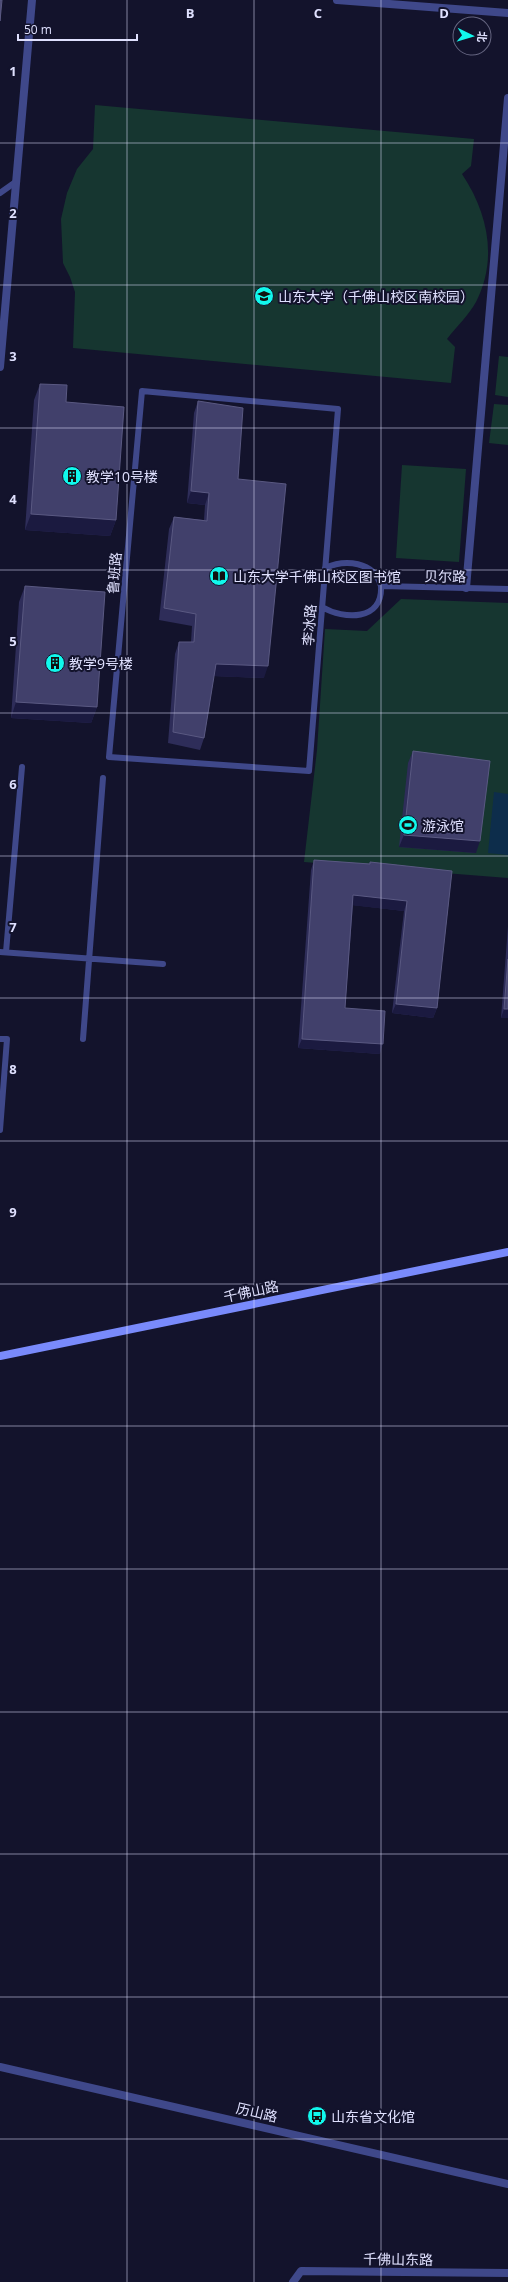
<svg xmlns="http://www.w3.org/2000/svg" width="508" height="2282" font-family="'Open Sans','Noto Sans SC',sans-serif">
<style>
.green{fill:#163630}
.water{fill:#0d2d4b}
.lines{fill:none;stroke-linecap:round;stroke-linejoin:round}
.service{stroke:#3f488a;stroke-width:6}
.minor{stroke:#3f488a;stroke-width:8}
.tertiary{stroke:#3f488a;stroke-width:8}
.secondary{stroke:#798afb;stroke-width:8}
.wall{fill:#2e2d59}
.shaded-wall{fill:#1b1a40}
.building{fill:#41406b;stroke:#5a5982}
.grid{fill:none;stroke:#dfe0fe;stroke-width:1;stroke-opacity:0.55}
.labels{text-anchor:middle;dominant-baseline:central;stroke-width:4;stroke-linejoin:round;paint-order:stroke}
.poi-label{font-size:14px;fill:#dfe0fe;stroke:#13132c;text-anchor:start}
.street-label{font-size:14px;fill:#dfe0fe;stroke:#13132c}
.grid-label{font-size:13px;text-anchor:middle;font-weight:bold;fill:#dfe0fe;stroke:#13132c;stroke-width:4;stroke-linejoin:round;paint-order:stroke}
</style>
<rect width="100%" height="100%" fill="#13132c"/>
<!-- green -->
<path class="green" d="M 95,105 L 474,139 L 471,166 L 462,174 C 488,213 498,259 476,302 C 469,315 456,327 447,339 L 455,347 L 451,383 L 73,348 L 75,292 L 70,277 L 63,263 L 61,219 L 67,193 L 77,169 L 93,149 Z
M 499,356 L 508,357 L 508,397 L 495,395 Z
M 494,404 L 508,405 L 508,445 L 489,443 Z
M 402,465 L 466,469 L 459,562 L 396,558 Z
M 401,599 L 508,603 L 508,878 L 304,862 L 317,750 L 325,629 L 367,631 Z"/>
<!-- water -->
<path class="water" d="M 494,792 L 508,794 L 508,855 L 488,853 Z"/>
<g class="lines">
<!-- service -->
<path class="service" d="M 0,193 L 17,181
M 142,391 L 338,409 L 309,771 L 109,757 Z
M 325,568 C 345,559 374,561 381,586
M 322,607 C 344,620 383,621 381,586 L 508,589
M 0,952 L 163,964
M 6,952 L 22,767
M 0,1039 L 7,1039 L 0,1130
M 83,1039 L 103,778"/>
<!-- minor -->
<path class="minor" d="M 337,0 L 508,13
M 466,588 L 508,98
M 293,2282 L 301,2271 L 508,2273"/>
<!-- tertiary -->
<path class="tertiary" d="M 0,367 L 32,0
M 0,2067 L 508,2184"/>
<!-- secondary -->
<path class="secondary" d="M 0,1356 L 508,1252"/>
</g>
<!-- wall -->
<path class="wall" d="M 40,384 L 66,402 L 116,520 L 110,536 L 25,530 L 34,400 Z
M 198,401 L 238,479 L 264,678 L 214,676 L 204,738 L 200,750 L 168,743 L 175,654 L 179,642 L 191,642 L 192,626 L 159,620 L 169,529 L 174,517 L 204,520 L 205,505 L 187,503 L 194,413 Z
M 25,586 L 97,707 L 91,723 L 11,718 L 19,602 Z
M 413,751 L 476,853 L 399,847 L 408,763 Z
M 314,860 L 369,864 L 370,862 L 452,871 L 437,1008 L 433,1018 L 392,1013 L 404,911 L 353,905 L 345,1008 L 380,1054 L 298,1048 L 311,870 Z
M 508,926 L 508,1018 L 501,1018 Z"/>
<!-- shaded-wall -->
<path class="shaded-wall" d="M 191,491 L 209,493 L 205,505 L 187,503 Z
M 31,514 L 116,520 L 110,536 L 25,530 Z
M 216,664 L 268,666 L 264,678 L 211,676 Z
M 16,702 L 97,707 L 91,723 L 11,718 Z
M 404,835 L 480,841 L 476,853 L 399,847 Z
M 353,895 L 407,901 L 404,911 L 350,905 Z
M 396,1004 L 437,1008 L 433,1018 L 392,1013 Z
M 504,1009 L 508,1009 L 508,1018 L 501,1018 Z
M 302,1039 L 383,1044 L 380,1054 L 298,1048 Z"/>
<!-- building -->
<path class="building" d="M 0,0 L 2,0 L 0,21 Z
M 40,384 L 67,385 L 66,402 L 124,407 L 116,520 L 31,514 Z
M 198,401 L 243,408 L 238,479 L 286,484 L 268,666 L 216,664 L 204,738 L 173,732 L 179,642 L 194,642 L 196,614 L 164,608 L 174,517 L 207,521 L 209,493 L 191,491 Z
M 25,586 L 105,592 L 97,707 L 16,702 Z
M 413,751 L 490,761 L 480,841 L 404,835 Z
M 314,860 L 370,864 L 370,862 L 452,871 L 437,1008 L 396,1004 L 407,901 L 353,895 L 345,1008 L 385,1011 L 383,1044 L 302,1039 Z
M 508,959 L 508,1009 L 504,1009 Z"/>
<!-- grid -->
<path class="grid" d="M 127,0 L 127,2282M 254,0 L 254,2282M 381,0 L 381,2282M 0,143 L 508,143M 0,285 L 508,285M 0,428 L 508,428M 0,570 L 508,570M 0,713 L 508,713M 0,856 L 508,856M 0,998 L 508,998M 0,1141 L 508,1141M 0,1284 L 508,1284M 0,1426 L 508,1426M 0,1569 L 508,1569M 0,1712 L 508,1712M 0,1854 L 508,1854M 0,1997 L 508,1997M 0,2139 L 508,2139"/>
<!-- icons -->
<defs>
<symbol id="university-disc" viewBox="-11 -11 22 22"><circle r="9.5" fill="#11f8ec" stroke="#13132c"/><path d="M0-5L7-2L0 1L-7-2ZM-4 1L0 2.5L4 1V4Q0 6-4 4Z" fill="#111"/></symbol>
<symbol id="building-disc" viewBox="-11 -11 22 22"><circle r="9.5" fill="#11f8ec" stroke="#13132c"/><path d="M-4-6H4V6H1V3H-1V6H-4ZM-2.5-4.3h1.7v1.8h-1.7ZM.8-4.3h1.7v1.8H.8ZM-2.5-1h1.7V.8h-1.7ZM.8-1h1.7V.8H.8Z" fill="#111"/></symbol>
<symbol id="library-disc" viewBox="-11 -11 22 22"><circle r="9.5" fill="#11f8ec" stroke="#13132c"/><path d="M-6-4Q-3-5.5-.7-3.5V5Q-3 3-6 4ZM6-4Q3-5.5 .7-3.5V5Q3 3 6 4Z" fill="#111"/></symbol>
<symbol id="stadium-disc" viewBox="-11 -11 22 22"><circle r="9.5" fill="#11f8ec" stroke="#13132c"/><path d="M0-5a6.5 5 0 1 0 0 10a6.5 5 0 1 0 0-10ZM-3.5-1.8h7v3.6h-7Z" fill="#111"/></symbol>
<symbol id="bus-disc" viewBox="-11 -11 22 22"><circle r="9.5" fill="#11f8ec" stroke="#13132c"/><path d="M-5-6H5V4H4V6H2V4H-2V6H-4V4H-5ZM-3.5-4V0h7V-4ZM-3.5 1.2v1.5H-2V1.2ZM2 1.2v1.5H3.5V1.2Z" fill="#111"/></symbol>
</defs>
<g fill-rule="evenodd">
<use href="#university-disc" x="253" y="285" width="22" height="22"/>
<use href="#building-disc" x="61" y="465" width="22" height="22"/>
<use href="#library-disc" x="208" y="565" width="22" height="22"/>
<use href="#building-disc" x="44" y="652" width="22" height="22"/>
<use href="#stadium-disc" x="397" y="814" width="22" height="22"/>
<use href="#bus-disc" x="306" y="2105" width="22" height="22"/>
</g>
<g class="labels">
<!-- poi labels -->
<g class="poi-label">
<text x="278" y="296">山东大学（千佛山校区南校园）</text>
<text x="86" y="476">教学10号楼</text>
<text x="233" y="576">山东大学千佛山校区图书馆</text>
<text x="69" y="663">教学9号楼</text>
<text x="422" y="825">游泳馆</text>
<text x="331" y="2116">山东省文化馆</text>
</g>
<!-- street labels -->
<g class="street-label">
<text transform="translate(114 573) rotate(-85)">鲁班路</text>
<text transform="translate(445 576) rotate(1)">贝尔路</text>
<text transform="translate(309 625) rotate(-86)">李冰路</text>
<text transform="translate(251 1291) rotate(-12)">千佛山路</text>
<text transform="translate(257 2112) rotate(13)">历山路</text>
<text transform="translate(398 2259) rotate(1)">千佛山东路</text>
</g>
</g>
<g class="grid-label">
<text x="190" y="18">B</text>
<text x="318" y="18">C</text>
<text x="444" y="18">D</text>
<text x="13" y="76">1</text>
<text x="13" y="218">2</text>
<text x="13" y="361">3</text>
<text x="13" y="504">4</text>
<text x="13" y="646">5</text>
<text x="13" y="789">6</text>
<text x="13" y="932">7</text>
<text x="13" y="1074">8</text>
<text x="13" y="1217">9</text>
</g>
<!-- north arrow -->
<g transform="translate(472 36) rotate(95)"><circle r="19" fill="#13132c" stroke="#656580"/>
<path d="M0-3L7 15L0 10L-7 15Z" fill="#11f8ec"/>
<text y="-6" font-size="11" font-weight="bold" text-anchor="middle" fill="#dfe0fe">北</text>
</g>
<!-- scale -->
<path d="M18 34v6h119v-6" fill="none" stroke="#dfe0fe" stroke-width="2"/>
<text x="24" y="34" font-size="12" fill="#dfe0fe" stroke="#13132c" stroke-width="3" paint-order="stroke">50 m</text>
</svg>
